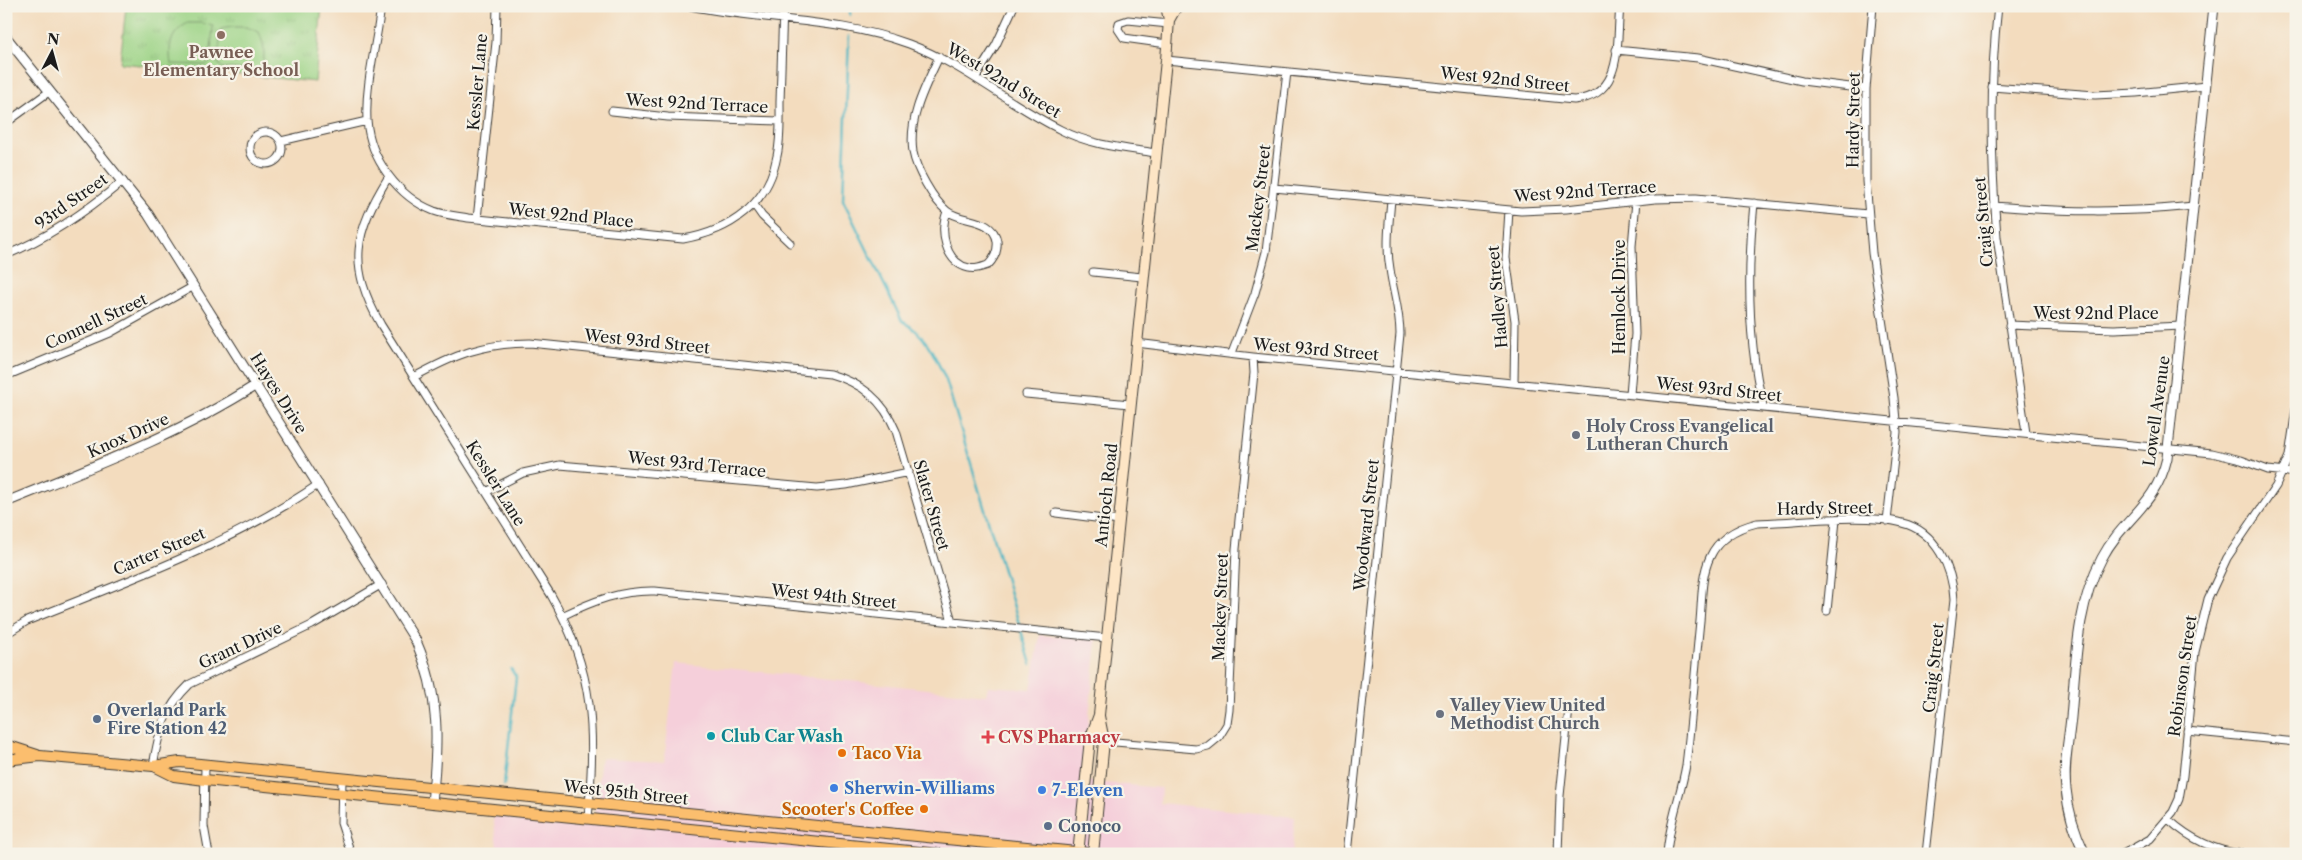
<svg xmlns="http://www.w3.org/2000/svg" width="2302" height="860" font-family="'Libre Caslon Text',serif">
<style>
.built{fill:#f5cfda}
.grass{fill:url(#grass-tufts);stroke:#5c7850}
.pitch{fill:#9bd385;stroke:#5c7850}
.lines{fill:none;stroke-linecap:round;stroke-linejoin:round}
.stream{stroke:#46b4c1;stroke-width:2.5}
.minor-casing{stroke:#3c3934;stroke-width:9}
.tertiary-casing{stroke:#3c3934;stroke-width:11}
.secondary-casing{stroke:#3c3934;stroke-width:12}
.primary-casing{stroke:#3c3934;stroke-width:12}
.minor{stroke:#fff;stroke-width:7}
.tertiary{stroke:#fff;stroke-width:9}
.secondary{stroke:#fde5c5;stroke-width:10}
.primary{stroke:#fbbe6e;stroke-width:10}
.education-dot{fill:#8d6e63;stroke:#f7f3e8;stroke-width:2}
.worship-dot{fill:#6b7280;stroke:#f7f3e8;stroke-width:2}
.service-dot{fill:#5c6f8a;stroke:#f7f3e8;stroke-width:2}
.culture-dot{fill:#0f9aa8;stroke:#f7f3e8;stroke-width:2}
.health-dot{fill:#e0444e;stroke:#f7f3e8;stroke-width:2}
.food-dot{fill:#e8710a;stroke:#f7f3e8;stroke-width:2}
.shop-dot{fill:#3f7fe0;stroke:#f7f3e8;stroke-width:2}
.labels{text-anchor:middle;dominant-baseline:central;stroke-width:4.5;stroke-linejoin:round;paint-order:stroke}
.education-label{font-size:16px;font-weight:bold;fill:#785e54;stroke:#f7f3e8}
.street-label{font-size:16px;fill:#1c1c1c;stroke:#f7f3e8}
.worship-label{font-size:16px;font-weight:bold;fill:#5b616d;stroke:#f7f3e8;text-anchor:start}
.service-label{font-size:16px;font-weight:bold;fill:#4e5e75;stroke:#f7f3e8;text-anchor:start}
.culture-label{font-size:16px;font-weight:bold;fill:#0d838f;stroke:#f7f3e8;text-anchor:start}
.health-label{font-size:16px;font-weight:bold;fill:#be3a42;stroke:#f7f3e8;text-anchor:start}
.food-label{font-size:16px;font-weight:bold;fill:#c56008;stroke:#f7f3e8;text-anchor:start}
.shop-label{font-size:16px;font-weight:bold;fill:#366cbe;stroke:#f7f3e8;text-anchor:start}
</style>
<defs>
<pattern id="grass-tufts" width="24" height="20" patternUnits="userSpaceOnUse" patternTransform="scale(1.25)"><rect width="24" height="20" fill="#9bd385"/><path d="M3 7l-1-3M5 7V3M7 7l1-3M15 17l-1-3M17 17v-4M19 17l1-3" fill="none" stroke="#85b572"/></pattern>
</defs>
<rect width="100%" height="100%" fill="#f7f3e8"/>
<filter id="ink" filterUnits="userSpaceOnUse"><feTurbulence type="fractalNoise" baseFrequency=".02" numOctaves="2"/><feDisplacementMap in="SourceGraphic" scale="10" xChannelSelector="R" yChannelSelector="G"/><feConvolveMatrix kernelMatrix="1 2 1 2 8 2 1 2 1" color-interpolation-filters="sRGB"/></filter>
<filter id="wash" filterUnits="userSpaceOnUse"><feTurbulence type="fractalNoise" baseFrequency=".0096" numOctaves="4" result="noise"/><feDisplacementMap in="SourceGraphic" scale="20" xChannelSelector="R" yChannelSelector="G"/><feGaussianBlur stdDeviation="1.12" result="paint"/><feColorMatrix in="noise" values="0 0 0 0 0 0 0 0 0 0 0 0 0 0 0 0 0 1.4 0 .05"/><feComposite in="paint" operator="in"/></filter>
<g filter="url(#wash)">
<rect width="100%" height="100%" fill="#f3dcbe"/>
<!-- built -->
<path class="built" d="M 1040,635 L 1097,640 L 1082,781 L 1161,788 L 1160,803 L 1295,817 L 1292,854 L 498,854 L 493,815 L 593,824 L 601,758 L 664,761 L 676,663 L 986,695 L 988,686 L 1031,689 Z"/>
<!-- grass -->
<path class="grass" d="M 126,6 L 322,6 L 315,82 L 120,63 Z"/>
<!-- pitch -->
<path class="pitch" d="M 188,23 L 202,23 L 213,26 L 210,62 L 206,65 L 171,64 C 168,45 171,32 188,23 Z
M 232,27 L 246,27 L 259,32 C 265,46 265,56 262,71 L 222,68 L 218,63 L 221,29 Z"/>
<g class="lines">
<!-- stream -->
<path class="stream" d="M 850,15 L 850,6
M 849,36 L 843,200 L 902,321 C 926,334 935,356 946,380 L 1031,664
M 504,785 L 516,677 L 511,669"/>
</g>
</g>
<g filter="url(#ink)">
<g class="lines">
<defs>
<path id="minor" d="M 381,6 C 377,43 365,83 367,120 C 370,159 398,197 434,211 C 445,215 457,216 468,218 L 683,239 C 730,231 768,205 777,156 C 781,139 780,120 780,102 C 781,70 782,38 783,6
M 690,6 C 763,21 838,18 909,44 C 965,65 1008,104 1061,130 C 1090,145 1123,148 1156,153
M 1873,6 L 1866,89 L 1866,181 L 1872,253 L 1894,398 L 1897,432 L 1887,521
M 1998,6 C 1989,84 1991,160 1997,237 L 2026,433
M 1167,44 L 1124,38 L 1118,29 L 1119,23 L 1128,20 L 1169,24
M 1616,50 L 1698,58 L 1802,81 L 1866,89
M 939,57 C 925,87 908,118 913,152 C 916,169 933,200 947,211 C 962,223 993,217 997,241 C 998,250 995,258 988,265 C 982,267 975,270 969,268 C 945,263 939,230 947,212
M 1166,60 L 1574,100 C 1624,96 1616,44 1620,6
M 976,77 L 996,45 L 1014,6
M 1992,87 L 2095,95 L 2136,93 L 2206,86
M 612,111 L 668,117 L 779,121
M 6,123 L 50,91
M250 148a16 16 0 1 1 32 0a16 16 0 1 1-32 0Z
M 281,141 L 367,121
M 389,176 C 354,233 347,265 381,325 L 551,595 C 596,673 595,733 588,819
M 1274,188 L 1521,211 L 1566,209 L 1655,199 L 1696,198 L 1868,214
M 1754,203 C 1747,271 1747,339 1763,406
M 755,206 L 762,216 L 790,243
M 1994,206 C 2065,212 2123,213 2194,206
M 1509,210 L 1506,258 L 1515,321 L 1514,382
M 477,219 L 496,42 L 497,6
M 6,255 C 50,237 87,211 123,181
M 1093,272 L 1142,277
M 2009,325 L 2114,329 L 2182,326
M 1136,343 L 1253,357 L 2212,453 L 2241,460 L 2268,470 L 2296,473
M 1232,353 L 1255,293 L 1266,252 L 1287,72
M 6,376 L 110,333 L 194,286
M 414,377 C 454,355 483,343 530,343 L 830,374 C 862,383 883,400 896,431 L 952,621
M 1026,394 L 1130,404
M 1630,394 L 1635,334 L 1632,246 L 1636,201
M 486,492 L 523,473 L 560,465 L 817,488 L 846,485 L 909,472
M 1056,513 L 1119,521
M 1827,611 L 1836,520
M 562,616 C 593,601 621,590 655,591 L 1107,638
M 6,634 L 27,621 C 126,581 230,545 319,484
M 2187,731 L 2296,742
M 1104,741 L 1196,749 L 1208,746 L 1219,737 L 1227,724 L 1229,710 L 1236,549 L 1254,373 L 1253,357
M 205,765 L 204,826 L 209,854
M 153,766 C 159,731 163,710 190,684 L 312,625 L 382,584
M 342,780 L 341,823 L 351,854
M 2168,819 C 2190,839 2214,851 2243,854
M 1347,854 L 1400,334 C 1400,311 1393,292 1390,269 C 1386,246 1389,223 1391,200
M 1558,854 L 1560,796 L 1569,708
M 1667,854 C 1669,823 1681,795 1686,765 C 1692,717 1695,669 1700,621 C 1702,600 1701,576 1710,557 C 1719,537 1737,528 1757,523 C 1797,522 1866,513 1902,523 C 1936,531 1953,569 1954,600 L 1926,854
M 2123,854 L 2150,839 L 2173,812 L 2179,799 L 2183,776 L 2195,652 L 2208,599 L 2227,558 L 2276,486 L 2289,456 L 2296,409"/>
<path id="tertiary" d="M 6,37 L 148,214 L 416,641 C 441,698 438,743 432,803
M 6,502 C 92,467 178,435 256,385
M 2085,854 C 2075,833 2068,812 2066,789 C 2063,765 2069,740 2071,717 C 2076,664 2076,606 2102,558 C 2123,518 2156,506 2167,458 L 2214,6"/>
<path id="secondary" d="M 1169,20 L 1177,6
M 1078,854 L 1090,739 L 1099,715 L 1107,638 L 1166,60 L 1169,20 L 1166,6
M 1093,854 L 1104,741 L 1099,716"/>
<path id="primary" d="M 6,745 L 37,755
M 6,760 L 40,756 L 153,766 L 180,762 L 1096,854
M 154,766 L 174,776 L 205,780 L 939,854"/>
</defs>
<!-- minor casing -->
<use href="#minor" class="minor-casing"/>
<!-- tertiary casing -->
<use href="#tertiary" class="tertiary-casing"/>
<!-- secondary casing -->
<use href="#secondary" class="secondary-casing"/>
<!-- primary casing -->
<use href="#primary" class="primary-casing"/>
<!-- minor -->
<use href="#minor" class="minor"/>
<!-- tertiary -->
<use href="#tertiary" class="tertiary"/>
<!-- secondary -->
<use href="#secondary" class="secondary"/>
<!-- primary -->
<use href="#primary" class="primary"/>
</g>
</g>
<!-- markers -->
<circle class="education-dot" cx="221" cy="35" r="5"/>
<g class="worship-dot">
<circle cx="1576" cy="435" r="5"/>
<circle cx="1440" cy="714" r="5"/>
</g>
<g class="service-dot">
<circle cx="97" cy="719" r="5"/>
<circle cx="1048" cy="826" r="5"/>
</g>
<circle class="culture-dot" cx="711" cy="736" r="5"/>
<path class="health-dot" d="M985.5 729.5h5v5h5v5h-5v5h-5v-5h-5v-5h5z"/>
<g class="food-dot">
<circle cx="842" cy="753" r="5"/>
<circle cx="924" cy="809" r="5"/>
</g>
<g class="shop-dot">
<circle cx="834" cy="788" r="5"/>
<circle cx="1042" cy="790" r="5"/>
</g>
<g class="labels">
<!-- education labels -->
<g class="education-label">
<text x="221" y="52">Pawnee<tspan x="221" dy="18">Elementary School</tspan></text>
</g>
<!-- street labels -->
<g class="street-label">
<text transform="translate(1505 79) rotate(6)">West 92nd Street</text>
<text transform="translate(1004 80) rotate(31)">West 92nd Street</text>
<text transform="translate(477 82) rotate(-85)">Kessler Lane</text>
<text transform="translate(697 103) rotate(3)">West 92nd Terrace</text>
<text transform="translate(1853 120) rotate(-89)">Hardy Street</text>
<text transform="translate(1585 191) rotate(-4)">West 92nd Terrace</text>
<text transform="translate(1258 198) rotate(-83)">Mackey Street</text>
<text transform="translate(71 201) rotate(-35)">93rd Street</text>
<text transform="translate(571 215) rotate(6)">West 92nd Place</text>
<text transform="translate(1983 222) rotate(-95)">Craig Street</text>
<text transform="translate(1497 297) rotate(-95)">Hadley Street</text>
<text transform="translate(1619 297) rotate(-90)">Hemlock Drive</text>
<text x="2096" y="313">West 92nd Place</text>
<text transform="translate(96 321) rotate(-25)">Connell Street</text>
<text transform="translate(647 341) rotate(6)">West 93rd Street</text>
<text transform="translate(1316 349) rotate(5)">West 93rd Street</text>
<text transform="translate(1719 389) rotate(6)">West 93rd Street</text>
<text transform="translate(279 393) rotate(58)">Hayes Drive</text>
<text transform="translate(2156 411) rotate(-82)">Lowell Avenue</text>
<text transform="translate(128 435) rotate(-24)">Knox Drive</text>
<text transform="translate(697 464) rotate(6)">West 93rd Terrace</text>
<text transform="translate(496 483) rotate(58)">Kessler Lane</text>
<text transform="translate(1106 495) rotate(-84)">Antioch Road</text>
<text transform="translate(932 505) rotate(74)">Slater Street</text>
<text transform="translate(1825 508) rotate(-1)">Hardy Street</text>
<text transform="translate(1366 525) rotate(-84)">Woodward Street</text>
<text transform="translate(159 551) rotate(-23)">Carter Street</text>
<text transform="translate(834 596) rotate(6)">West 94th Street</text>
<text transform="translate(1220 607) rotate(-88)">Mackey Street</text>
<text transform="translate(240 645) rotate(-25)">Grant Drive</text>
<text transform="translate(1933 668) rotate(-84)">Craig Street</text>
<text transform="translate(2182 676) rotate(-82)">Robinson Street</text>
<text transform="translate(626 792) rotate(6)">West 95th Street</text>
</g>
<!-- worship labels -->
<g class="worship-label">
<text x="1586" y="426">Holy Cross Evangelical<tspan x="1586" dy="18">Lutheran Church</tspan></text>
<text x="1450" y="705">Valley View United<tspan x="1450" dy="18">Methodist Church</tspan></text>
</g>
<!-- service labels -->
<g class="service-label">
<text x="107" y="710">Overland Park<tspan x="107" dy="18">Fire Station 42</tspan></text>
<text x="1058" y="826">Conoco</text>
</g>
<!-- culture labels -->
<g class="culture-label">
<text x="721" y="736">Club Car Wash</text>
</g>
<!-- health labels -->
<g class="health-label">
<text x="998" y="737">CVS Pharmacy</text>
</g>
<!-- food labels -->
<g class="food-label">
<text x="852" y="753">Taco Via</text>
<text x="914" y="809" text-anchor="end">Scooter's Coffee</text>
</g>
<!-- shop labels -->
<g class="shop-label">
<text x="844" y="788">Sherwin-Williams</text>
<text x="1052" y="790">7-Eleven</text>
</g>
</g>
<!-- margin -->
<rect width="2302" height="860" fill="none" stroke="#f7f3e8" stroke-width="25"/>
<!-- north arrow -->
<g transform="translate(52 52) rotate(6)" stroke="#f7f3e8" stroke-width="4" paint-order="stroke">
<path d="M0-4L9 19L0 12L-9 19Z" fill="#1c1c1c"/>
<text y="-8" font-size="14" font-weight="bold" text-anchor="middle" fill="#1c1c1c">N</text>
</g>
</svg>
